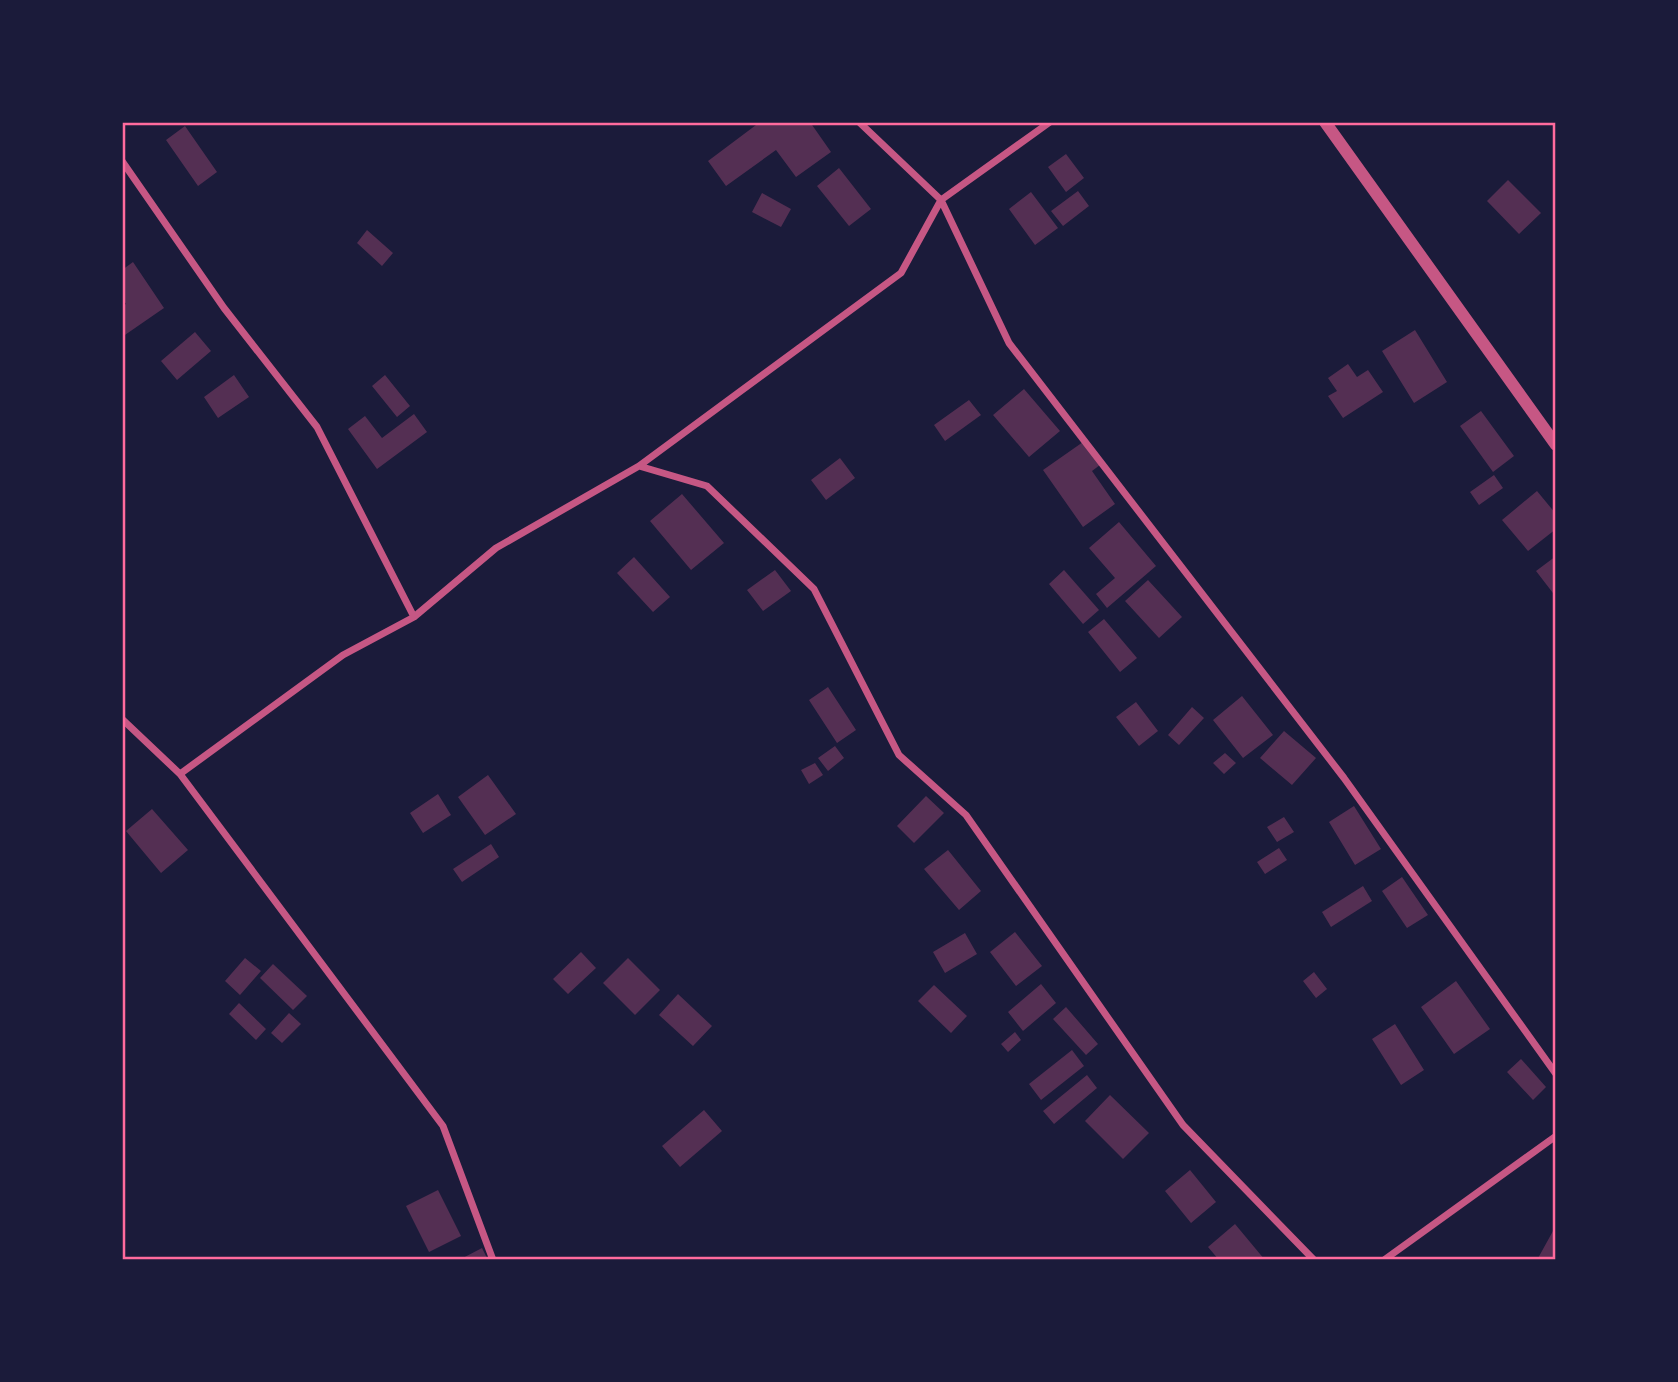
<svg xmlns="http://www.w3.org/2000/svg" width="1678" height="1382" font-family="Helvetica,sans-serif">
<style>
.building{fill:#542f53}
.lines{fill:none;stroke-linecap:round;stroke-linejoin:round}
.minor{stroke:#c65784;stroke-width:7}
.tertiary{stroke:#c65784;stroke-width:12}
.neatline{fill:none;stroke:#ff6b9d;stroke-width:2.5}
</style>
<rect width="100%" height="100%" fill="#1b1b3a"/>
<!-- building -->
<path class="building" d="M 760,122 L 810,122 L 831,152 L 796,177 L 776,150 L 726,186 L 708,161 Z
M 185,126 L 217,172 L 198,186 L 166,140 Z
M 1066,154 L 1084,178 L 1066,192 L 1048,167 Z
M 839,168 L 871,209 L 849,226 L 817,186 Z
M 1508,180 L 1541,213 L 1519,234 L 1487,201 Z
M 1078,191 L 1089,206 L 1063,226 L 1051,211 Z
M 1031,192 L 1058,228 L 1035,245 L 1009,209 Z
M 762,193 L 791,209 L 781,227 L 752,212 Z
M 367,230 L 393,253 L 382,266 L 357,243 Z
M 133,262 L 164,308 L 122,337 L 122,306 L 126,304 L 122,298 L 122,270 Z
M 1415,330 L 1447,382 L 1414,403 L 1382,351 Z
M 195,332 L 211,351 L 177,380 L 161,361 Z
M 1348,364 L 1357,377 L 1368,370 L 1383,392 L 1343,418 L 1328,396 L 1337,391 L 1328,378 Z
M 234,375 L 249,397 L 218,418 L 204,397 Z
M 385,375 L 410,406 L 397,417 L 372,386 Z
M 1024,389 L 1060,431 L 1029,457 L 993,415 Z
M 969,400 L 981,415 L 945,441 L 934,425 Z
M 1481,411 L 1514,456 L 1493,472 L 1460,426 Z
M 414,414 L 427,432 L 377,469 L 348,429 L 365,416 L 382,438 Z
M 1083,442 L 1100,465 L 1092,471 L 1115,504 L 1083,527 L 1043,470 Z
M 840,458 L 855,478 L 826,500 L 811,480 Z
M 1494,475 L 1503,488 L 1479,505 L 1470,492 Z
M 1537,491 L 1556,514 L 1556,529 L 1528,551 L 1502,520 Z
M 682,494 L 724,543 L 691,570 L 650,521 Z
M 1119,522 L 1156,566 L 1107,608 L 1096,594 L 1115,578 L 1089,548 Z
M 1556,556 L 1556,597 L 1536,571 Z
M 634,557 L 670,597 L 653,612 L 617,573 Z
M 775,570 L 791,591 L 763,611 L 747,590 Z
M 1064,570 L 1099,610 L 1083,624 L 1049,584 Z
M 1148,580 L 1182,617 L 1159,638 L 1125,601 Z
M 1104,619 L 1137,658 L 1120,672 L 1088,632 Z
M 828,687 L 856,730 L 837,743 L 809,700 Z
M 1242,696 L 1273,735 L 1243,758 L 1213,720 Z
M 1136,702 L 1158,731 L 1139,746 L 1116,717 Z
M 1192,707 L 1204,718 L 1179,745 L 1168,735 Z
M 1284,731 L 1316,758 L 1292,785 L 1260,758 Z
M 835,746 L 844,758 L 828,771 L 818,758 Z
M 1225,753 L 1236,763 L 1224,774 L 1213,763 Z
M 815,763 L 823,775 L 809,784 L 801,770 Z
M 488,775 L 516,814 L 485,835 L 458,797 Z
M 438,794 L 451,815 L 423,833 L 410,813 Z
M 926,796 L 944,813 L 914,843 L 897,826 Z
M 1354,806 L 1381,849 L 1355,865 L 1329,822 Z
M 152,809 L 188,850 L 161,873 L 126,831 Z
M 1284,817 L 1294,832 L 1277,842 L 1267,827 Z
M 491,844 L 499,857 L 462,882 L 453,869 Z
M 1279,848 L 1287,860 L 1265,874 L 1257,862 Z
M 948,850 L 981,891 L 959,910 L 924,869 Z
M 1402,877 L 1428,915 L 1407,928 L 1382,891 Z
M 1363,886 L 1372,901 L 1331,927 L 1322,912 Z
M 1015,932 L 1042,966 L 1016,986 L 990,952 Z
M 965,933 L 977,954 L 945,973 L 933,952 Z
M 581,952 L 596,968 L 568,994 L 553,979 Z
M 245,958 L 261,971 L 240,995 L 225,981 Z
M 628,958 L 660,990 L 635,1015 L 603,983 Z
M 273,964 L 307,996 L 293,1010 L 260,978 Z
M 1314,972 L 1327,989 L 1316,998 L 1303,981 Z
M 1456,981 L 1490,1029 L 1454,1054 L 1421,1007 Z
M 1041,984 L 1056,1003 L 1023,1031 L 1008,1012 Z
M 934,985 L 967,1016 L 951,1033 L 918,1001 Z
M 678,994 L 712,1026 L 693,1046 L 659,1015 Z
M 239,1003 L 266,1029 L 256,1040 L 229,1014 Z
M 1066,1007 L 1098,1044 L 1086,1055 L 1053,1019 Z
M 289,1013 L 301,1024 L 282,1043 L 271,1033 Z
M 1395,1024 L 1424,1070 L 1401,1085 L 1372,1039 Z
M 1015,1032 L 1021,1040 L 1008,1052 L 1001,1044 Z
M 1072,1050 L 1084,1066 L 1041,1100 L 1029,1084 Z
M 1521,1059 L 1546,1087 L 1533,1100 L 1507,1072 Z
M 1087,1075 L 1097,1088 L 1054,1124 L 1043,1111 Z
M 1110,1095 L 1149,1133 L 1123,1159 L 1085,1121 Z
M 704,1110 L 722,1131 L 680,1167 L 662,1146 Z
M 1190,1170 L 1216,1202 L 1191,1223 L 1165,1191 Z
M 438,1190 L 461,1236 L 429,1252 L 406,1206 Z
M 1235,1224 L 1265,1260 L 1219,1260 L 1208,1247 Z
M 1553,1231 L 1556,1260 L 1537,1260 Z
M 482,1248 L 488,1260 L 459,1260 Z"/>
<g class="lines">
<!-- minor -->
<path class="minor" d="M 859,122 L 941,200 L 1009,343 L 1344,778 L 1556,1074
M 122,161 L 224,308 L 317,427 L 414,617
M 639,466 L 707,486 L 814,589 L 899,755 L 966,815 L 1183,1125 L 1314,1260
M 122,719 L 180,774 L 443,1126 L 493,1260
M 180,774 L 343,655 L 414,617 L 496,548 L 639,466 L 901,273 L 941,200 L 1050,122
M 1384,1260 L 1556,1136"/>
<!-- tertiary -->
<path class="tertiary" d="M 1325,122 L 1556,445"/>
</g>
<!-- border -->
<rect width="1678" height="1382" fill="none" stroke="#1b1b3a" stroke-width="248"/>
<rect x="124" y="124" width="1430" height="1134" class="neatline"/>
</svg>
